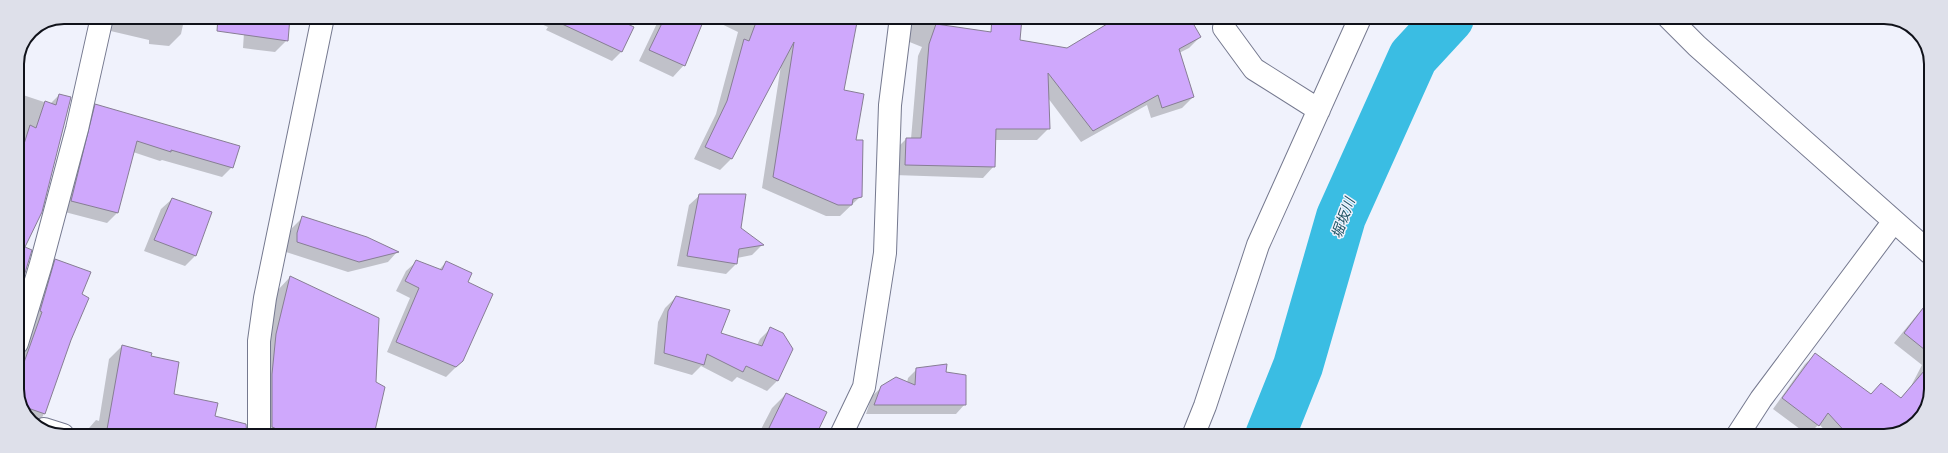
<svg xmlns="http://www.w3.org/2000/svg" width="1948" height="453" font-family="Raleway,'Noto Sans JP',sans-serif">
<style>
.shadow{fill:#0003}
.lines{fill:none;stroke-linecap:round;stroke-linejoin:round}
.river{stroke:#3abde3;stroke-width:50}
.building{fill:#cfa8fc;stroke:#877e94}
.street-casing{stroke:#75798f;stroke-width:24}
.street{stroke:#fff;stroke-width:22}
.labels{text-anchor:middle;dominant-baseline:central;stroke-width:3;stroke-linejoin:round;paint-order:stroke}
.water-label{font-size:14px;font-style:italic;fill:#1e5363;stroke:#f0f2fc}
.rim{fill:none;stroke:#10121a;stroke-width:2}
</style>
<rect width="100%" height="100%" fill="#f0f2fc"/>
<!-- shadow -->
<path class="shadow" d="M 102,17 L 191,17 L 184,20 L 181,34 L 169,46 L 149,44 L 149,40 L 102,29 Z
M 245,17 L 287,40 L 275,52 L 243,48 Z
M 525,17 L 611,17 L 622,51 L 612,61 L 546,30 L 548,27 Z
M 660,17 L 704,17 L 684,65 L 673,77 L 639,61 Z
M 707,17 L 857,17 L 843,91 L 854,141 L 861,196 L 840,216 L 826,216 L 762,188 L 781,65 L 731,159 L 720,170 L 694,159 L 716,114 L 738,32 Z
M 904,17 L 938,17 L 936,25 L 1068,49 L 1119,18 L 1134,18 L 1135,20 L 1141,18 L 1189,18 L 1200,37 L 1189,48 L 1179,53 L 1193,97 L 1182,108 L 1151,118 L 1147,105 L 1081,142 L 1048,98 L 1048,129 L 1037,140 L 994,140 L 994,166 L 983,178 L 894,175 L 895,150 L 906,139 L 911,139 L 918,56 L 922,47 L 902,39 Z
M 17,93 L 50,104 L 59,95 L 23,248 L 17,295 Z
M 96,105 L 232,167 L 222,177 L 162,160 L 160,161 L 133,152 L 117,213 L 107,223 L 61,211 L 86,115 Z
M 700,195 L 739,229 L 762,245 L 752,255 L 737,258 L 736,264 L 726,274 L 677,266 L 689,205 Z
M 172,199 L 210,212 L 195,256 L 185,266 L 144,251 L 161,209 Z
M 303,217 L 397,252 L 388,262 L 348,272 L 286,252 L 286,244 L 292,228 Z
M 56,260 L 80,294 L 70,339 L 43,416 L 36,424 L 29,420 L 17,394 L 17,356 L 43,272 Z
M 416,262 L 439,270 L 446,262 L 467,283 L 462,361 L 446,377 L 387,352 L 410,298 L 396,291 L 406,271 Z
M 290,277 L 375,382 L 384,388 L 373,435 L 259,435 L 259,388 L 277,291 Z
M 676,297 L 719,333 L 757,345 L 760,339 L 771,328 L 778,380 L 767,391 L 737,377 L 732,382 L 701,366 L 692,375 L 654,364 L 658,322 L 665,308 Z
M 1930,299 L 1930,398 L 1917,419 L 1884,436 L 1830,436 L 1819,424 L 1808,435 L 1773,409 L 1805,364 L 1816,354 L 1870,395 L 1881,384 L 1900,399 L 1911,386 L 1922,365 L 1894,343 Z
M 122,346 L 149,357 L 173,395 L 214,417 L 225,420 L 224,435 L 83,435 L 96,420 L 99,421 L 109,359 Z
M 917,369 L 945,373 L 965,404 L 956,414 L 866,414 L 872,396 L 882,387 L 907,383 L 908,378 Z
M 786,394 L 826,412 L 815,435 L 758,435 L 772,408 Z"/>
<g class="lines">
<!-- river -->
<path class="river" d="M 1270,436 L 1298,366 L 1341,217 L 1413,57 L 1449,18"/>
</g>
<!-- building -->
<path class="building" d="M 218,17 L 290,17 L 288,41 L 217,31 Z
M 547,17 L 613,17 L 634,27 L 622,52 Z
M 665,17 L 705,17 L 685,66 L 649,50 Z
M 758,17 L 858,17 L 844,90 L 864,94 L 856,140 L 863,140 L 862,197 L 853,199 L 852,205 L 838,205 L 773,177 L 794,42 L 732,159 L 705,147 L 727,101 L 744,39 L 749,41 Z
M 992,17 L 1022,18 L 1020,40 L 1067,48 L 1117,18 L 1190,18 L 1201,37 L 1179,49 L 1194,97 L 1162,108 L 1158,95 L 1093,131 L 1048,73 L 1050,129 L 996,129 L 995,167 L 905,165 L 906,138 L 921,138 L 929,44 L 936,24 L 991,32 Z
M 59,94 L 71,97 L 42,212 L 25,247 L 32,250 L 17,299 L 17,166 L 30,125 L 36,128 L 45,101 L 56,105 Z
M 95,104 L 240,146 L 233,168 L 171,150 L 171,152 L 137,141 L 118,213 L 71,201 Z
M 699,194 L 746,194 L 741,228 L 764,245 L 739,249 L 737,264 L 687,256 Z
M 172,198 L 212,212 L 196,256 L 154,240 Z
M 302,216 L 367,237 L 399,252 L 359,262 L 297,242 L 297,233 Z
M 55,259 L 91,272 L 82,294 L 89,298 L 71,340 L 45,414 L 22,406 L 17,394 L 17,382 L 42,312 L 40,311 Z
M 416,260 L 442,270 L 446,261 L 472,273 L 468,282 L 493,294 L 463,361 L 456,367 L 396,342 L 419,288 L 405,281 Z
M 290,276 L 379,318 L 376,382 L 385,387 L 374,435 L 303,435 L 281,431 L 272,427 L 272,374 L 276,334 Z
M 676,296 L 730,310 L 721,333 L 762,346 L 770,327 L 783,333 L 793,349 L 778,381 L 746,366 L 743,372 L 707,354 L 704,365 L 664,353 L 668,311 Z
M 1930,299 L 1930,354 L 1904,333 Z
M 122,345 L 152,353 L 151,356 L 179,362 L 174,394 L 218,403 L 215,416 L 246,424 L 247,435 L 106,435 Z
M 1815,353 L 1871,394 L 1881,383 L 1901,398 L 1930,364 L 1930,398 L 1913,426 L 1884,436 L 1849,436 L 1828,413 L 1819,426 L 1782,398 Z
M 947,364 L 946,372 L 966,375 L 966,405 L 874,405 L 881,386 L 896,377 L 915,385 L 916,368 Z
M 786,393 L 827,412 L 816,435 L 782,435 L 769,428 Z"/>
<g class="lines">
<defs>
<path id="street" d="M 1669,18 L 1697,46 L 1930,253
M 1224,28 L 1254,69 L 1319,110
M 17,343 L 41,264 L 77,129 L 102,17
M 44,429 L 63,435
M 259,435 L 259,341 L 265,298 L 323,17
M 841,435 L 864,387 L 885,253 L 890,105 L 901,17
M 1193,436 L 1205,406 L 1258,245 L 1360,18
M 1737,436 L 1761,399 L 1894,221"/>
</defs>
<!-- street casing -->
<use href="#street" class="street-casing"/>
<!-- street -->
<use href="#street" class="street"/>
</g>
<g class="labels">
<!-- water labels -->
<g class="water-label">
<text transform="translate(1343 218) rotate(-70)">堀坂川</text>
</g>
</g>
<!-- crop -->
<path d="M0 0H1948V453H0ZM64 24H1884A40 40 0 0 1 1924 64V389A40 40 0 0 1 1884 429H64A40 40 0 0 1 24 389V64A40 40 0 0 1 64 24Z" fill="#dee0ea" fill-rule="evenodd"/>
<path class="rim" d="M64 24H1884A40 40 0 0 1 1924 64V389A40 40 0 0 1 1884 429H64A40 40 0 0 1 24 389V64A40 40 0 0 1 64 24Z"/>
</svg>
